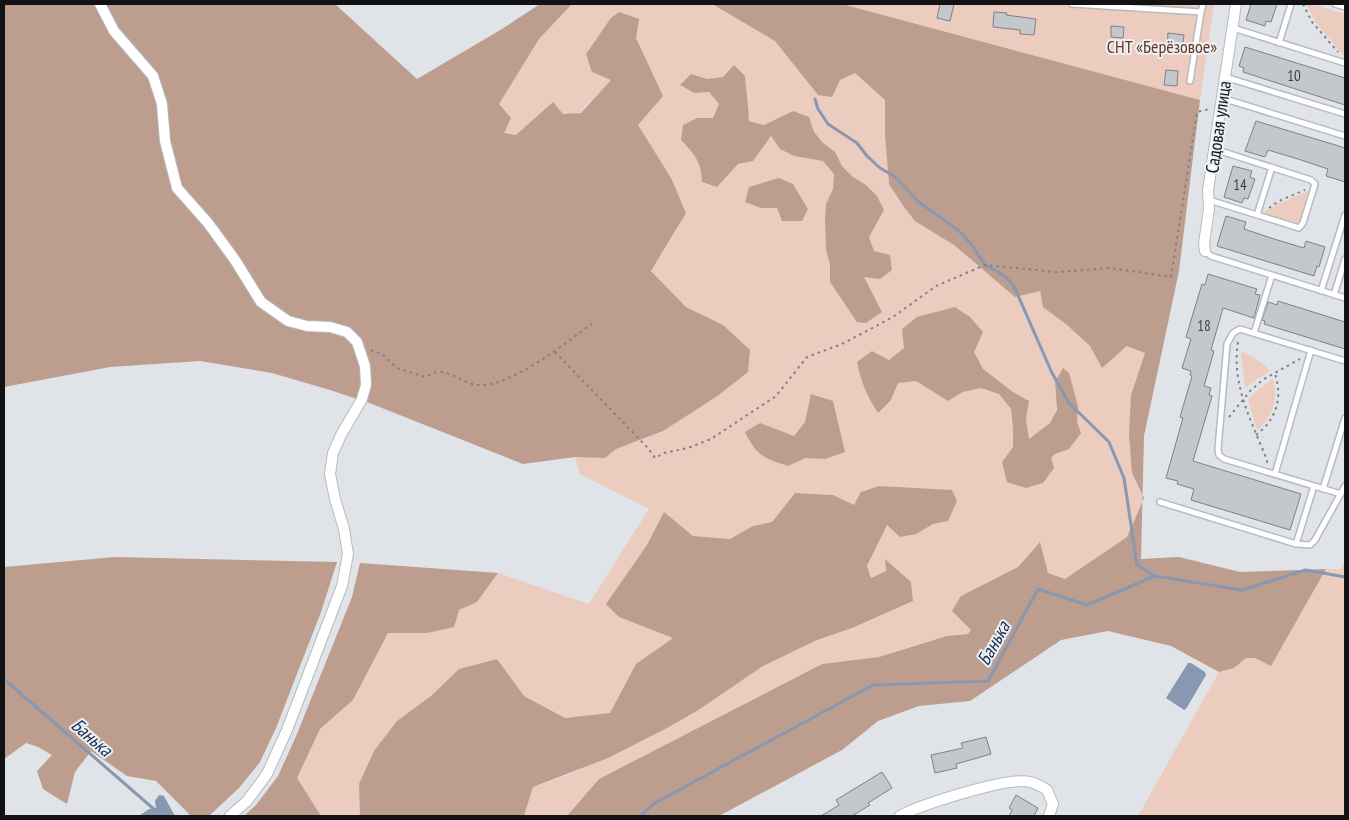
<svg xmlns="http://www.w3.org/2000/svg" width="1349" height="820" font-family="'PT Sans Narrow',sans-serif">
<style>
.green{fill:#ebccbe;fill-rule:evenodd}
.forest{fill:#bc9d8e}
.water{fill:#8998b2}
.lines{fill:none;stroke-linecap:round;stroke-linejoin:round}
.stream{stroke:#8998b2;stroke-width:3}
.building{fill:#c4c7cb;stroke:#7e8185}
.service-casing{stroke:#b7babe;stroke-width:8}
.minor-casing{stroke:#b7babe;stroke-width:12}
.path{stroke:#7f8185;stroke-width:2;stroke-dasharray:2.5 4;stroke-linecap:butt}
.service{stroke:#fff;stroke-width:5}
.minor{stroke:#fff;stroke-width:10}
.labels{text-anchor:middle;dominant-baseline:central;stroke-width:4;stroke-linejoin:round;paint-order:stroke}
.number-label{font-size:15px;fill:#3e3f42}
.park-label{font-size:18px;fill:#633620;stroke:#edf0f5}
.street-label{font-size:18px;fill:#121214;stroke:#edf0f5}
.water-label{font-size:19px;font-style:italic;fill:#182c51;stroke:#edf0f5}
</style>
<rect width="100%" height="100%" fill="#e0e3e8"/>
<!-- green -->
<path class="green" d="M 572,4 L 712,4 L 775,41 L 818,95 L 840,80 L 855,73 L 885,100 L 885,135 L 889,184 L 904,207 L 915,220 L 954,245 L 978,266 L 1040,291 L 1043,307 L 1067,325 L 1090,346 L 1102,368 L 1128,346 L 1145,353 L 1131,395 L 1132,473 L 1144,497 L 1127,537 L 1065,579 L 1048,573 L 1039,542 L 1018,567 L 961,596 L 971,630 L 968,634 L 947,636 L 879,657 L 822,664 L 600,779 L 567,816 L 524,816 L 533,787 L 568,775 L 700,709 L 763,666 L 817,640 L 852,628 L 913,601 L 885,560 L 886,571 L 870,578 L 867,567 L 887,524 L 916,534 L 933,524 L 948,521 L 854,506 L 833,495 L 795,493 L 772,522 L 753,526 L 730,539 L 693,536 L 664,513 L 647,545 L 620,617 L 673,638 L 636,664 L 610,713 L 565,718 L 524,696 L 497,659 L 459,669 L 431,696 L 359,784 L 360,816 L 321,816 L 297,778 L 320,729 L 353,700 L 388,633 L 427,633 L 459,610 L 477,602 L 498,573 L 589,604 L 649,509 L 580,474 L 575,457 L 605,458 L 616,449 L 663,431 L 716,397 L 723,325 L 686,307 L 651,271 L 676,231 L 652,148 L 638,125 L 662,96 L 636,38 L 611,80 L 580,113 L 563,114 L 553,102 L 516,136 L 504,133 L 499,104 L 539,39 ZM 691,74 L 707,79 L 745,76 C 746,91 750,106 749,121 L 764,125 L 793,111 L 823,143 L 835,152 L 842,166 L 853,177 L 866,185 L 884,210 L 869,236 L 874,251 L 864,277 L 882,312 L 830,282 L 830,265 L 826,250 L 825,219 L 826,204 L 833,189 L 834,174 L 823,161 L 794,156 L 780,149 L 771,136 L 753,161 L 738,164 L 717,187 L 702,182 C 701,161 695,155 681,140 L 697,118 L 713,118 L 719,104 L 709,92 L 694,93 L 681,86 ZM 793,184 L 808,209 L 802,221 L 783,221 L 777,208 ZM 904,348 L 974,352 L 982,369 L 1013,392 L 1029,401 L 1026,419 L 1029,439 C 1058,418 1058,418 1055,382 L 1069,373 L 1078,406 L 1077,422 L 1069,449 L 1055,454 L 1051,458 L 1002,462 L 1013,447 L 1013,428 L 1011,409 L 999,394 L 981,388 L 963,392 L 948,400 L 916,381 L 898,383 L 891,400 L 872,351 L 889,360 ZM 811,394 L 833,401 L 825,459 L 806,458 L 788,466 L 761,423 L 794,437 L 805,422 Z
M 842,4 L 1214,4 L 1200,100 Z
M 1306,4 L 1312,4 L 1345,14 L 1344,56 L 1316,23 Z
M 1311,190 L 1301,221 L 1295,224 L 1267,215 L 1264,212 L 1280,203 Z
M 1244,352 L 1262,363 L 1270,371 L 1257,379 L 1245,389 L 1241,353 Z
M 1273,379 C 1278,399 1273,417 1257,430 L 1248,400 L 1259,389 Z
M 1345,562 L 1345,816 L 1138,816 L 1219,672 L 1234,668 L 1246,658 L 1255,658 L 1271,666 L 1326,569 L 1341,569 Z"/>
<!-- forest -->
<path class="forest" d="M 4,4 L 335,4 L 417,79 L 502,29 L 540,4 L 572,4 L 539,39 L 499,104 L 511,118 L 504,133 L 516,135 L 553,102 L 563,114 L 581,113 L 611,80 L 592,72 L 586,54 L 611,18 L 619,12 L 639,19 L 636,38 L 663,96 L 638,125 L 671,178 L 686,213 L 651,271 L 686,307 L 723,325 L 750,350 L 748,372 L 716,397 L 663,431 L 616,449 L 605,458 L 575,457 L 523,464 L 372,404 L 330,390 L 272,373 L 200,361 L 110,367 L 4,387 Z
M 712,4 L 842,4 L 1200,100 L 1179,271 L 1144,436 L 1141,559 L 1179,557 L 1240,572 L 1326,569 L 1271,666 L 1255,658 L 1246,658 L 1234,668 L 1219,672 L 1171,646 L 1108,631 L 1061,640 L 970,701 L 919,706 L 878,721 L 842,750 L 719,816 L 567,816 L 599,779 L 822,664 L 879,657 L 947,636 L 968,634 L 971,630 L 952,611 L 961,596 L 1018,567 L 1040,542 L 1048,573 L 1065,579 L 1127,537 L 1144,498 L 1132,473 L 1129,434 L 1131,395 L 1145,353 L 1127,346 L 1102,368 L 1090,346 L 1067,325 L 1043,307 L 1040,291 L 1015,297 L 954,245 L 915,221 L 904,207 L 889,184 L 885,135 L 885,100 L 855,73 L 840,80 L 832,97 L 818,95 L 775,41 Z
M 734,65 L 745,76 C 746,91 749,106 749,121 L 764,125 L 793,111 L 809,117 L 814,132 L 823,143 L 835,152 L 842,166 L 853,177 L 866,185 L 877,196 L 884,210 L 869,237 L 874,251 L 890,255 L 892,270 L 880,279 L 864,277 L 882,312 L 866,323 L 857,322 L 830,282 L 830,265 L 826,250 L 825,219 L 826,204 L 833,189 L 834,174 L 823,161 L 794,156 L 780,149 L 771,136 L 753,161 L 738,164 L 717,187 L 702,182 C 701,161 695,155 681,140 L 683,125 L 697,118 L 713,118 L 719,104 L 709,92 L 694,93 L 680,85 L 691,74 L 707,79 L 723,77 Z
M 779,178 L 793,184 L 808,209 L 802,221 L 782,221 L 777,208 L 761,208 L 745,202 L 749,187 Z
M 955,307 L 970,317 L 983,332 L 974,352 L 983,369 L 1013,392 L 1029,401 L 1026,419 L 1029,439 L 1050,423 L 1057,410 L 1055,382 L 1063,368 L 1069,373 L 1078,406 L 1077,422 L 1081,433 L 1069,449 L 1055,454 L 1051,458 L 1054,468 L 1043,483 L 1026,488 L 1007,482 L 1002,462 L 1013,447 L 1013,428 L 1011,409 L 999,394 L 981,388 L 963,392 L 948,401 L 916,381 L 898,383 L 891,400 L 878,413 C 867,396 861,382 857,362 L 872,351 L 889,360 L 904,348 L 902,329 L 917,317 Z
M 811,394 L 833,401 L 845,452 L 825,459 L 806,458 L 788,466 C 763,458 757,456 745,432 L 760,423 L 794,436 L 805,422 Z
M 879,486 L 952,490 L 957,501 L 948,521 L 933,524 L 916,534 L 900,537 L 887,525 L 867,566 L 871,578 L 886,571 L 885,559 L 911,582 L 913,601 L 852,628 L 817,640 L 763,666 L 700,709 L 667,728 L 608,758 L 533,787 L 524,816 L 360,816 L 359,784 L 374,751 L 397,721 L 431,696 L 459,669 L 497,659 L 524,696 L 565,718 L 610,713 L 636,664 L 673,638 L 619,617 L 606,604 L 647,545 L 664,512 L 693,536 L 730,539 L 753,526 L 772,522 L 795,493 L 833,495 L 854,505 L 861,492 Z
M 115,557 L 337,562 L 321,612 L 276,728 L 260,762 L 239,788 L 209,816 L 189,816 L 189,814 L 156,781 L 127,776 L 91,751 L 75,772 L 67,804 L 43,789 L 37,771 L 52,755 L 38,747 L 26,743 L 4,759 L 4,567 Z
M 360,563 L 498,573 L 477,602 L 459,610 L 454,627 L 427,633 L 388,633 L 353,700 L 320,729 L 297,778 L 321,816 L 244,816 L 256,805 L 278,776 L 297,734 L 352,597 Z"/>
<!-- water -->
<path class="water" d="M 1188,663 L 1191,663 L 1205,672 L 1206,675 L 1186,709 L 1184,710 L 1166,698 Z
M 159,795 L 164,796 L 175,816 L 139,816 L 149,809 L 156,808 L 155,801 Z"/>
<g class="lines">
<!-- stream -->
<path class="stream" d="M 815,99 L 818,109 L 828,124 L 857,143 L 867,156 L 880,168 L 894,176 L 919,202 L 959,231 L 971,244 L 985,265 L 1000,273 L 1013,284 L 1052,373 L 1069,403 L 1109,442 L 1124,478 L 1137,565 L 1155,576
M 4,679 L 155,810
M 640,816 L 655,803 L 873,685 L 988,681 L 1038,589 L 1087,605 L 1155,576 L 1242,590 L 1306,570 L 1345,577"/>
</g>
<!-- building -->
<path class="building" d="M 940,4 L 954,4 L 950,21 L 937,18 Z
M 1251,4 L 1277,4 L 1271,22 L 1266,21 L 1265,26 L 1246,20 Z
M 994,12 L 1007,13 L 1006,15 L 1036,19 L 1034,35 L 1020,34 L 1020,30 L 993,27 Z
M 1111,26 L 1124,27 L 1123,38 L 1111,37 Z
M 1168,33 L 1184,35 L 1182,50 L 1167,48 Z
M 1245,47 L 1345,78 L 1345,105 L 1243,72 L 1244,68 L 1239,66 Z
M 1166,70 L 1178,71 L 1177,86 L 1164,85 Z
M 1256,121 L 1342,147 L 1345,149 L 1345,182 L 1326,176 L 1328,169 L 1298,159 L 1268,150 L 1265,157 L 1245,151 Z
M 1233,166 L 1252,171 L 1250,177 L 1255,179 L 1248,199 L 1244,198 L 1242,203 L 1224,197 Z
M 1226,216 L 1246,222 L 1244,229 L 1274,239 L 1304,248 L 1306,241 L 1325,247 L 1319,267 L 1317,266 L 1314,276 L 1217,246 Z
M 1208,274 L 1257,289 L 1255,294 L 1260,295 L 1254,318 L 1223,308 L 1211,350 L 1214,351 L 1204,386 L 1211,388 L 1209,395 L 1212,396 L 1193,461 L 1301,494 L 1290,530 L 1191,500 L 1194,489 L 1177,484 L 1178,481 L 1166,478 L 1183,418 L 1180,417 L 1192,376 L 1190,375 L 1191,371 L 1182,368 L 1191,339 L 1186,337 L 1202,284 L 1205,285 Z
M 1278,301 L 1345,322 L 1345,349 L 1264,324 L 1265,321 L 1262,320 L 1268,302 L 1277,305 Z
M 986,737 L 991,754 L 956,764 L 957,768 L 935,773 L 931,755 L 963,748 L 961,743 Z
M 882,772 L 892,788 L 868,803 L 870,805 L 852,816 L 821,816 L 839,805 L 836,800 Z
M 1016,795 L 1038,808 L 1034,816 L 1009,816 L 1012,810 L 1009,808 Z"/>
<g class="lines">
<defs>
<path id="service" d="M 1072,4 L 1201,12 L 1203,4
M 1335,4 L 1345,7
M 1233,28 L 1345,63
M 1279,43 L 1291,4
M 1225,77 L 1345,114
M 1190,81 L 1201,12
M 1222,98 L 1345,136
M 1209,200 L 1299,228 L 1303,223 L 1315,184 L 1311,180 L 1214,149
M 1257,215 L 1272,167
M 1205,251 L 1211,256 L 1345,298
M 1321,291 L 1345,215
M 1334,295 L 1345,259
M 1254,333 L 1272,275
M 1275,474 L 1311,350
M 1323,489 L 1345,418
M 1341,494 L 1224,459 L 1219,455 L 1218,449 L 1227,344 L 1233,333 L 1240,329 L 1345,361
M 1160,502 L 1296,544 L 1310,545 L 1315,540 L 1345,486
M 1296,544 L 1314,486"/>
<path id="minor" d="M 100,4 L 114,31 L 153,76 L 162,104 L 165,141 L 177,188 L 208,223 L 235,260 L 261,302 L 288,321 L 307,326 L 330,327 L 347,332 L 357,342 L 365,366 L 366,385 L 362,399 L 341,435 L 333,453 L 330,474 L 335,499 L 344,529 L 348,554 L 342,586 L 287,730 L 267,774 L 247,801 L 230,816
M 1205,251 L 1204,243 L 1209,209 L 1208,190 L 1236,4
M 900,816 C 920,805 1009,776 1030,782 C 1036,783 1042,787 1047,790 L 1053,804 L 1049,816"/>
</defs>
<!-- service casing -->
<use href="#service" class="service-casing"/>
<!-- minor casing -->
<use href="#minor" class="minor-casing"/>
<!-- path -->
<path class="path" d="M 1303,4 L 1312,22 L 1338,52
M 1269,208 L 1279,201 L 1305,190
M 1238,342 C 1231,385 1252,422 1267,460 L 1267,465
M 371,350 L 382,354 L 397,368 L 425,377 C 429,375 435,372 439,372 C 454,372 465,385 479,385 C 511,387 567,342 593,323
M 555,352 L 648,448 L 655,458 L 664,453 L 688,448 L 711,439 L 776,396 L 807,357 L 842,344 L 893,317 L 936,286 L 985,265 L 1057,272 L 1110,268 L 1171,277 L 1197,112 L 1210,109
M 1229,417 L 1251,390 L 1264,379 L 1300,359
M 1256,435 C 1276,420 1283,398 1275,374"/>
<!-- service -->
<use href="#service" class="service"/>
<!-- minor -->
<use href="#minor" class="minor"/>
</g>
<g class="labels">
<!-- number labels -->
<g class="number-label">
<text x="1294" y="75">10</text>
<text x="1240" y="184">14</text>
<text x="1204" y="325">18</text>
</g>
<!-- park labels -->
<g class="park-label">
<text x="1162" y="46">СНТ «Берёзовое»</text>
</g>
<!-- street labels -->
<g class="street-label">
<text transform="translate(1218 127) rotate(-82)">Садовая улица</text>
</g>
<!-- water labels -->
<g class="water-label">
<text transform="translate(993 643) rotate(-61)">Банька</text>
<text transform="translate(92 737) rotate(41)">Банька</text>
</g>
</g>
<!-- border -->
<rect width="1349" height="820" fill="none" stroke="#121214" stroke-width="10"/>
</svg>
